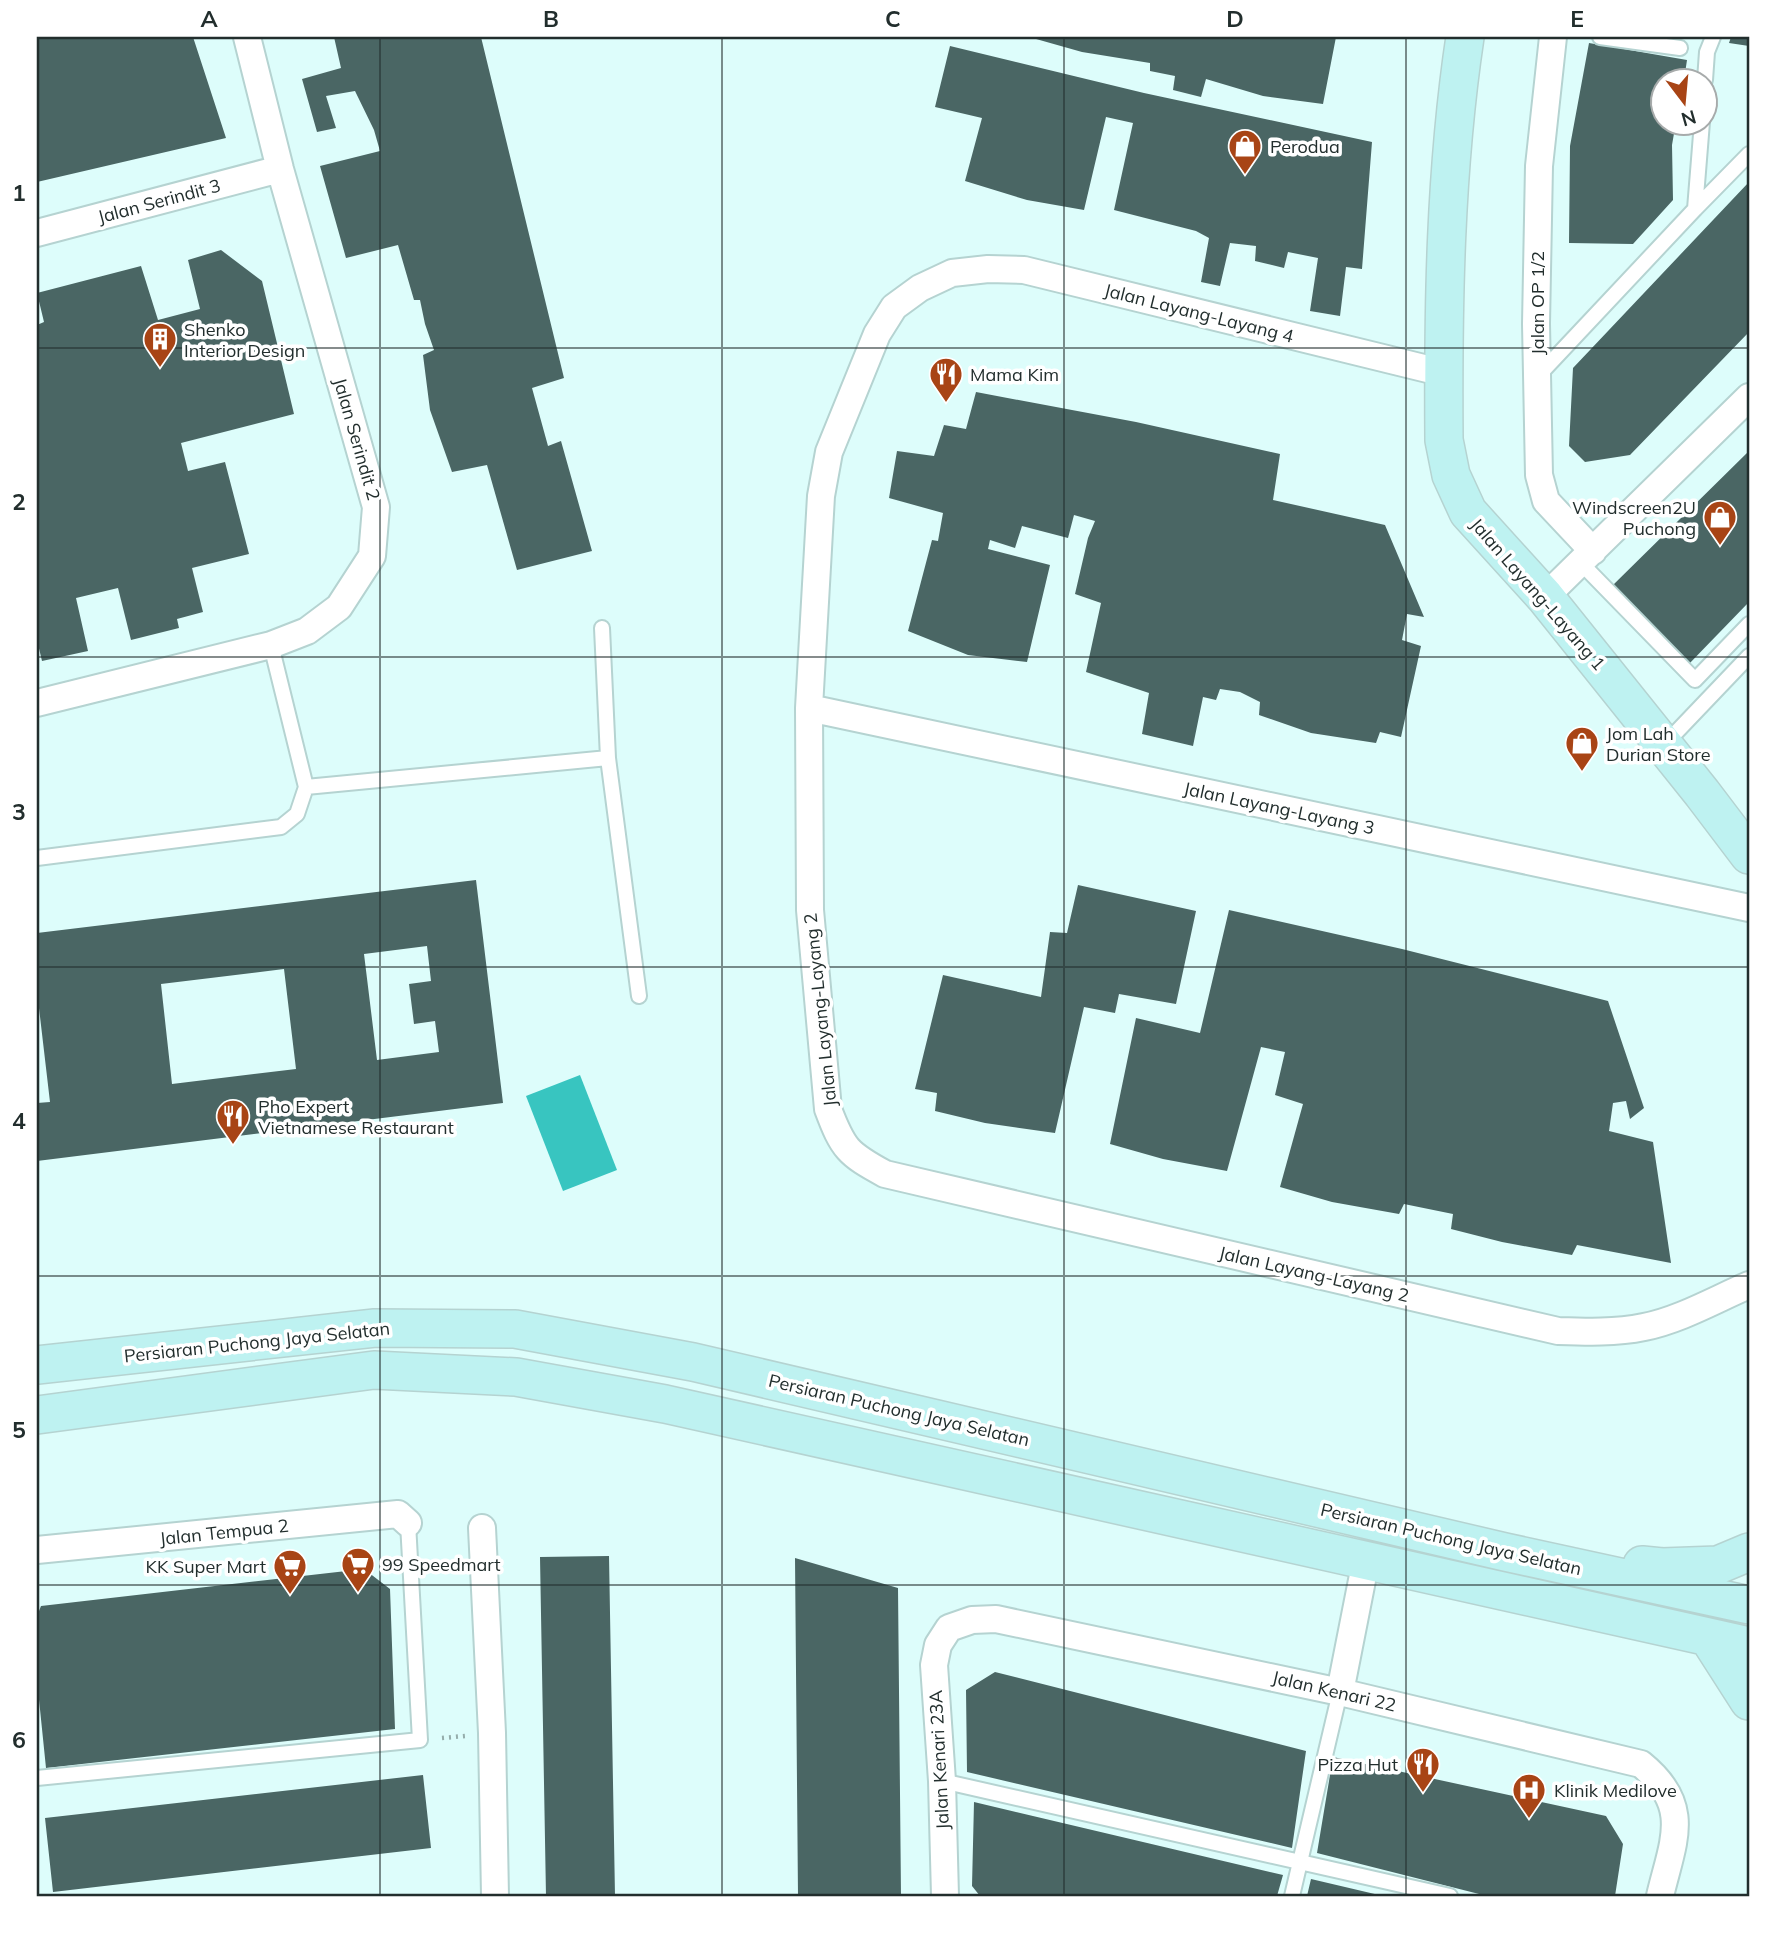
<svg xmlns="http://www.w3.org/2000/svg" width="1786" height="1933" font-family="Mulish,sans-serif">
<style>
.water{fill:#38c5c0}
.building{fill:#4a6664;fill-rule:evenodd}
.lines{fill:none;stroke-linecap:round;stroke-linejoin:round}
.lane-casing{stroke:#b5d3d1;stroke-width:18}
.street-casing{stroke:#b5d3d1;stroke-width:30}
.secondary-casing{stroke:#b5d3d1;stroke-width:40}
.path{stroke:#95adab;stroke-width:4.5;stroke-dasharray:2 5;stroke-linecap:butt}
.lane{stroke:#fff;stroke-width:14}
.street{stroke:#fff;stroke-width:26}
.secondary{stroke:#bef2f1;stroke-width:37}
.grid{fill:none;stroke:#222e2d;stroke-width:2;stroke-opacity:0.55}
.labels{text-anchor:middle;dominant-baseline:central;stroke-width:7;stroke-linejoin:round;paint-order:stroke}
.poi-label{font-size:18px;fill:#222e2d;stroke:#fff;text-anchor:start}
.street-label{font-size:18px;fill:#222e2d;stroke:#fff}
.neatline{fill:none;stroke:#222e2d;stroke-width:2.5}
.grid-label{font-size:23px;text-anchor:middle;font-weight:bold;fill:#222e2d}
</style>
<rect width="100%" height="100%" fill="#ddfdfb"/>
<!-- water -->
<path class="water" d="M 580,1075 L 617,1170 L 563,1191 L 526,1096 Z"/>
<!-- building -->
<path class="building" d="M 37,37 L 193,37 L 226,138 L 37,182 Z
M 334,37 L 481,37 L 564,378 L 532,388 L 548,446 L 561,441 L 592,551 L 517,570 L 487,465 L 452,472 L 430,410 L 423,355 L 434,350 L 425,324 L 420,300 L 414,300 L 398,245 L 346,258 L 320,166 L 380,151 L 374,130 L 355,91 L 326,96 L 336,128 L 317,132 L 302,79 L 341,68 Z
M 1029,37 L 1336,37 L 1323,104 L 1263,96 L 1206,79 L 1201,97 L 1173,90 L 1175,76 L 1150,71 L 1150,63 L 1082,52 Z
M 1731,37 L 1749,37 L 1749,46 L 1729,43 Z
M 1589,43 L 1687,60 L 1684,80 L 1664,80 L 1664,122 L 1676,122 L 1672,145 L 1673,200 L 1633,244 L 1569,243 L 1570,146 Z
M 950,46 L 1144,93 L 1372,142 L 1362,269 L 1346,267 L 1340,316 L 1310,311 L 1318,258 L 1288,252 L 1284,268 L 1255,261 L 1256,246 L 1230,243 L 1220,286 L 1201,282 L 1209,238 L 1196,231 L 1114,210 L 1133,123 L 1106,117 L 1084,210 L 1027,200 L 965,181 L 982,118 L 935,107 Z
M 1749,182 L 1749,332 L 1630,455 L 1585,462 L 1569,446 L 1573,368 Z
M 221,250 L 262,281 L 294,414 L 181,443 L 188,471 L 225,462 L 249,554 L 192,568 L 203,612 L 177,619 L 179,628 L 131,640 L 118,588 L 76,598 L 88,651 L 42,661 L 37,640 L 37,325 L 44,322 L 37,293 L 141,266 L 158,320 L 200,309 L 188,260 Z
M 976,392 L 1136,422 L 1280,454 L 1273,500 L 1385,525 L 1424,617 L 1407,614 L 1402,640 L 1421,646 L 1401,737 L 1380,732 L 1376,743 L 1311,733 L 1259,715 L 1260,702 L 1240,692 L 1220,689 L 1216,700 L 1203,697 L 1193,746 L 1142,734 L 1149,693 L 1086,672 L 1101,603 L 1075,594 L 1088,538 L 1095,521 L 1074,515 L 1068,538 L 1022,526 L 1015,548 L 990,540 L 988,549 L 1050,565 L 1027,662 L 968,655 L 908,631 L 932,540 L 938,541 L 943,513 L 889,498 L 897,451 L 934,456 L 944,425 L 966,429 Z
M 1749,451 L 1749,602 L 1687,666 L 1611,587 Z
M 476,880 L 503,1103 L 37,1161 L 37,1103 L 50,1102 L 37,991 L 37,933 ZM 427,946 L 431,981 L 409,984 L 414,1024 L 435,1021 L 439,1052 L 377,1060 L 364,954 ZM 284,969 L 296,1069 L 172,1084 L 161,984 Z
M 1078,885 L 1196,911 L 1176,1004 L 1119,994 L 1115,1013 L 1084,1007 L 1055,1133 L 985,1123 L 935,1111 L 937,1093 L 915,1089 L 943,975 L 1041,997 L 1050,932 L 1067,933 Z
M 1229,910 L 1402,949 L 1608,1001 L 1644,1108 L 1630,1119 L 1626,1101 L 1613,1103 L 1609,1131 L 1653,1142 L 1671,1263 L 1577,1245 L 1572,1255 L 1502,1242 L 1451,1229 L 1453,1214 L 1404,1204 L 1399,1214 L 1332,1202 L 1280,1187 L 1303,1104 L 1275,1095 L 1285,1052 L 1261,1047 L 1227,1171 L 1163,1159 L 1110,1144 L 1136,1018 L 1200,1033 Z
M 609,1556 L 615,1896 L 546,1896 L 540,1557 Z
M 795,1558 L 898,1588 L 901,1896 L 798,1896 Z
M 364,1569 L 390,1589 L 395,1729 L 46,1768 L 37,1680 L 37,1616 L 41,1606 Z
M 995,1672 L 1306,1751 L 1292,1848 L 967,1772 L 966,1690 Z
M 1333,1757 L 1606,1816 L 1623,1844 L 1615,1896 L 1487,1896 L 1317,1853 Z
M 423,1775 L 431,1848 L 53,1892 L 45,1818 Z
M 974,1802 L 1283,1875 L 1277,1896 L 980,1896 L 972,1886 Z
M 1311,1879 L 1379,1895 L 1379,1896 L 1307,1896 Z"/>
<g class="lines">
<defs>
<path id="lane" d="M 1600,37 L 1680,48
M 1705,80 L 1707,52 L 1713,37
M 1695,209 L 1749,154
M 1538,376 L 1695,209 L 1702,122
M 1581,563 L 1695,680 L 1749,624
M 602,628 L 608,758
M 1665,744 L 1749,656
M 306,787 L 608,758 L 639,996
M 37,858 L 281,827 L 297,814 L 306,787 L 271,645
M 37,1778 L 420,1740 L 408,1523
M 942,1781 L 1450,1896
M 1292,1896 L 1340,1692"/>
<path id="street" d="M 1553,37 L 1539,166 L 1536,324 L 1539,475 L 1546,501 L 1593,551
M 37,233 L 280,169
M 1444,373 L 1024,270 L 988,269 L 952,273 L 920,288 L 894,307 L 877,334 L 829,452 L 821,496 L 809,708 L 810,910 L 828,1109 C 843,1149 848,1154 885,1174 L 1558,1331 C 1587,1332 1615,1333 1644,1327 C 1680,1320 1716,1299 1749,1285
M 1545,597 L 1749,397
M 37,703 L 271,645 L 307,631 L 339,607 L 372,556 L 376,507 L 280,169 L 247,37
M 809,708 L 1749,908
M 482,1528 L 492,1733 L 495,1896
M 37,1550 L 398,1514 L 408,1523
M 1340,1692 L 1366,1560
M 945,1896 L 942,1781 L 934,1665 L 938,1645 L 949,1628 L 972,1620 L 996,1619 L 1340,1692 L 1641,1764 C 1693,1806 1673,1841 1660,1896"/>
<path id="secondary" d="M 1465,37 C 1445,170 1443,306 1444,440 L 1451,475 L 1468,512 L 1545,597 L 1702,793 L 1749,855
M 37,1365 L 375,1328 L 515,1329 L 693,1362 L 1505,1552 L 1749,1605
M 37,1415 L 374,1370 L 516,1377 L 665,1404 L 1749,1646
M 1642,1565 L 1662,1567 L 1718,1565 L 1749,1552
M 1708,1637 L 1749,1701"/>
</defs>
<!-- lane casing -->
<use href="#lane" class="lane-casing"/>
<!-- street casing -->
<use href="#street" class="street-casing"/>
<!-- secondary casing -->
<use href="#secondary" class="secondary-casing"/>
<!-- path -->
<path class="path" d="M 442,1738 L 465,1736"/>
<!-- lane -->
<use href="#lane" class="lane"/>
<!-- street -->
<use href="#street" class="street"/>
<!-- secondary -->
<use href="#secondary" class="secondary"/>
</g>
<!-- grid -->
<path class="grid" d="M 380,37 L 380,1896M 722,37 L 722,1896M 1064,37 L 1064,1896M 1406,37 L 1406,1896M 37,348 L 1749,348M 37,657 L 1749,657M 37,967 L 1749,967M 37,1276 L 1749,1276M 37,1585 L 1749,1585"/>
<!-- icons -->
<defs>
<symbol id="shop-pin" viewBox="-11 -11 22 30"><path d="M0 17L-7.5 6A9.5 9.5 0 1 1 7.5 6Z" fill="#a84415" stroke="#fff"/><path d="M-5-2.5h2.3a2.7 3.5 0 0 1 5.4 0H5L5.5 6h-11ZM-1.5-2.5h3a1.5 2.3 0 0 0-3 0Z" fill="#fff"/></symbol>
<symbol id="building-pin" viewBox="-11 -11 22 30"><path d="M0 17L-7.5 6A9.5 9.5 0 1 1 7.5 6Z" fill="#a84415" stroke="#fff"/><path d="M-4-6H4V6H1V3H-1V6H-4ZM-2.5-4.3h1.7v1.8h-1.7ZM.8-4.3h1.7v1.8H.8ZM-2.5-1h1.7V.8h-1.7ZM.8-1h1.7V.8H.8Z" fill="#fff"/></symbol>
<symbol id="restaurant-pin" viewBox="-11 -11 22 30"><path d="M0 17L-7.5 6A9.5 9.5 0 1 1 7.5 6Z" fill="#a84415" stroke="#fff"/><path d="M-5-6h1v4h1v-4h1v4h1v-4h1v5L-1.5 .5V6h-2V.5L-5-1ZM5-6V6H3V1.5H1.5Q1.5-4 5-6Z" fill="#fff"/></symbol>
<symbol id="supermarket-pin" viewBox="-11 -11 22 30"><path d="M0 17L-7.5 6A9.5 9.5 0 1 1 7.5 6Z" fill="#a84415" stroke="#fff"/><path d="M-6-5.5h2.5l.6 2H6L4.5 2H-2.5L-4.4-4H-6ZM-1.5 3.2a1.3 1.3 0 1 0 .1 0ZM3 3.2a1.3 1.3 0 1 0 .1 0Z" fill="#fff"/></symbol>
<symbol id="hospital-pin" viewBox="-11 -11 22 30"><path d="M0 17L-7.5 6A9.5 9.5 0 1 1 7.5 6Z" fill="#a84415" stroke="#fff"/><path d="M-5-5h3v3.5h4V-5h3V5h-3V1.5h-4V5h-3Z" fill="#fff"/></symbol>
</defs>
<g fill-rule="evenodd">
<use href="#shop-pin" x="1226" y="127" width="38" height="52"/>
<use href="#building-pin" x="141" y="320" width="38" height="52"/>
<use href="#restaurant-pin" x="927" y="355" width="38" height="52"/>
<use href="#shop-pin" x="1701" y="498" width="38" height="52"/>
<use href="#shop-pin" x="1563" y="724" width="38" height="52"/>
<use href="#restaurant-pin" x="214" y="1097" width="38" height="52"/>
<use href="#supermarket-pin" x="339" y="1545" width="38" height="52"/>
<use href="#supermarket-pin" x="271" y="1547" width="38" height="52"/>
<use href="#restaurant-pin" x="1404" y="1745" width="38" height="52"/>
<use href="#hospital-pin" x="1510" y="1771" width="38" height="52"/>
</g>
<g class="labels">
<!-- poi labels -->
<g class="poi-label">
<text x="1270" y="146">Perodua</text>
<text x="184" y="329">Shenko<tspan x="184" dy="21">Interior Design</tspan></text>
<text x="970" y="374">Mama Kim</text>
<text x="1696" y="507" text-anchor="end">Windscreen2U<tspan x="1696" dy="21">Puchong</tspan></text>
<text x="1606" y="733">Jom Lah<tspan x="1606" dy="21">Durian Store</tspan></text>
<text x="258" y="1106">Pho Expert<tspan x="258" dy="21">Vietnamese Restaurant</tspan></text>
<text x="382" y="1564">99 Speedmart</text>
<text x="266" y="1566" text-anchor="end">KK Super Mart</text>
<text x="1398" y="1764" text-anchor="end">Pizza Hut</text>
<text x="1554" y="1790">Klinik Medilove</text>
</g>
<!-- street labels -->
<g class="street-label">
<text transform="translate(159 201) rotate(-15)">Jalan Serindit 3</text>
<text transform="translate(1537 303) rotate(-90)">Jalan OP 1/2</text>
<text transform="translate(1199 313) rotate(14)">Jalan Layang-Layang 4</text>
<text transform="translate(357 439) rotate(74)">Jalan Serindit 2</text>
<text transform="translate(1538 594) rotate(49)">Jalan Layang-Layang 1</text>
<text transform="translate(1279 808) rotate(12)">Jalan Layang-Layang 3</text>
<text transform="translate(820 1010) rotate(-96)">Jalan Layang-Layang 2</text>
<text transform="translate(1314 1274) rotate(13)">Jalan Layang-Layang 2</text>
<text transform="translate(257 1342) rotate(-6)">Persiaran Puchong Jaya Selatan</text>
<text transform="translate(899 1410) rotate(13)">Persiaran Puchong Jaya Selatan</text>
<text transform="translate(224 1532) rotate(-6)">Jalan Tempua 2</text>
<text transform="translate(1451 1539) rotate(13)">Persiaran Puchong Jaya Selatan</text>
<text transform="translate(1334 1691) rotate(13)">Jalan Kenari 22</text>
<text transform="translate(939 1760) rotate(-93)">Jalan Kenari 23A</text>
</g>
</g>
<!-- border -->
<rect width="1786" height="1933" fill="none" stroke="#ffffff" stroke-width="77"/>
<!-- north arrow -->
<g transform="translate(1684 102) rotate(164)"><circle r="33" fill="#ffffff" stroke="#a7abab" stroke-width="2"/>
<path d="M0-5L12 26L0 18L-12 26Z" fill="#a84415"/>
<text y="-10" font-size="19" font-weight="bold" text-anchor="middle" fill="#222e2d">N</text>
</g>
<rect x="38" y="38" width="1710" height="1857" class="neatline"/>
<g class="grid-label">
<text x="209" y="27">A</text>
<text x="551" y="27">B</text>
<text x="893" y="27">C</text>
<text x="1235" y="27">D</text>
<text x="1577" y="27">E</text>
<text x="19" y="201">1</text>
<text x="19" y="510">2</text>
<text x="19" y="820">3</text>
<text x="19" y="1129">4</text>
<text x="19" y="1438">5</text>
<text x="19" y="1748">6</text>
</g>
</svg>
